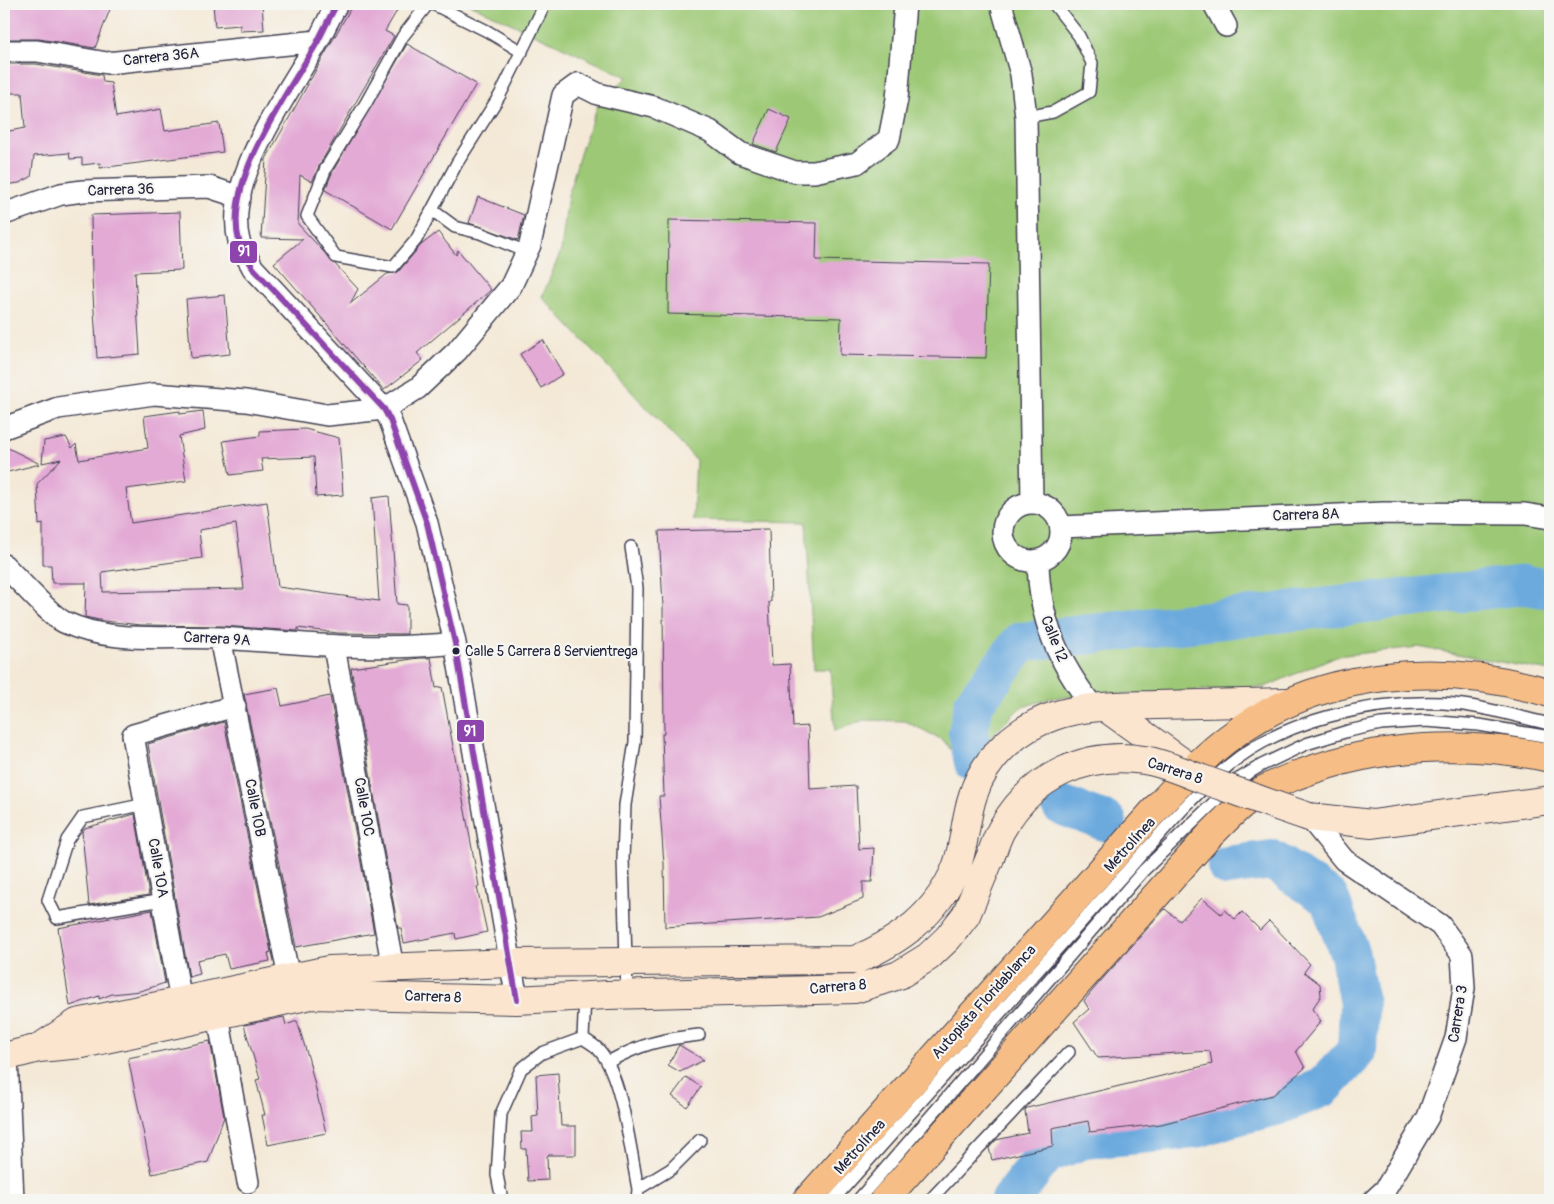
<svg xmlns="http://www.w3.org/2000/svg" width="1554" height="1204" font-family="Pangolin,sans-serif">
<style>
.green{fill:#9dc976;stroke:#607658}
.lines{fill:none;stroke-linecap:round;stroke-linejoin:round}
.river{stroke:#6caade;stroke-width:40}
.building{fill:#e3aad5;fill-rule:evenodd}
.service-casing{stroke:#424052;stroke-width:14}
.minor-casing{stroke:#424052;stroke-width:24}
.secondary-casing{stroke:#424052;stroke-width:30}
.trunk-casing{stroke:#424052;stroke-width:30}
.service{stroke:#fff;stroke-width:11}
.minor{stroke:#fff;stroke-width:21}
.secondary{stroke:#fbe5cf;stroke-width:28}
.trunk{stroke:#f6be86;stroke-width:28}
.secondary-bridge-casing{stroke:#424052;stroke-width:30;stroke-linecap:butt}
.secondary-bridge{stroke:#fbe5cf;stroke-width:28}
.bus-1-casing{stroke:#f6f6f2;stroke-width:10}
.bus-1{stroke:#8e44ad;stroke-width:6}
.bus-dot{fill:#22223b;stroke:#f6f6f2;stroke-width:2}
.labels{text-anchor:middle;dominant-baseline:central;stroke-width:4.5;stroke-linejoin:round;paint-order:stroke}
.bus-label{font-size:14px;fill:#22223b;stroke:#f6f6f2;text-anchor:start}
.street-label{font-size:15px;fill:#22223b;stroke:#f6f6f2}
.line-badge{stroke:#f6f6f2;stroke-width:2}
.badge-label{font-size:14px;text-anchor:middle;font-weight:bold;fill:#fff}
</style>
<rect width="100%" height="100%" fill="#f6f6f2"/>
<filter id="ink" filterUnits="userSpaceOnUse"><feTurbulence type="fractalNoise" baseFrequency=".02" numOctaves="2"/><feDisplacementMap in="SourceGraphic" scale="10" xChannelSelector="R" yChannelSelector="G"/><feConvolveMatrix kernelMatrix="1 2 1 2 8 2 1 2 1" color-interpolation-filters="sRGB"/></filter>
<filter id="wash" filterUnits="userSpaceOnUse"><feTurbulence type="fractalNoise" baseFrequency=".0096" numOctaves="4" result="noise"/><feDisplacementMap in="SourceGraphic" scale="20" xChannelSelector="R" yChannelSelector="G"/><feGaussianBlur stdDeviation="1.12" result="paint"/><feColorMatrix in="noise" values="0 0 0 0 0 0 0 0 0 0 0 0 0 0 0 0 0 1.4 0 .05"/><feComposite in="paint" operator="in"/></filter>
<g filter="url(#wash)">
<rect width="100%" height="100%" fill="#f4e9d7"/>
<!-- green -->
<path class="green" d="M 469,4 L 1550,4 L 1550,671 L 1418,647 L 1336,656 L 1265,687 L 1051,698 L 1020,708 L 994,734 L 968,770 L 943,740 L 905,721 L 864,720 L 835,731 L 830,669 L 814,669 L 806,522 L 693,520 L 696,460 L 542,297 L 561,251 L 568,195 L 582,147 L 598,105 L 627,77 Z"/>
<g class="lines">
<!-- river -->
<path class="river" d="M 974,762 L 968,732 L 974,703 L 1021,642 L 1525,585 L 1550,589
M 1061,805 L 1107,822
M 1010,1200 L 1046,1154 L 1084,1139 L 1194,1129 L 1231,1117 L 1279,1105 L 1323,1087 L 1357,1051 L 1359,1004 L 1350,955 L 1329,898 L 1272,860 L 1227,866"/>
</g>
<g id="blocks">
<!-- building -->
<path class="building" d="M 4,4 L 112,4 L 95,48 L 39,39 L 4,39 Z
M 213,4 L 262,4 L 264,30 L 240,31 L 240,25 L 215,27 Z
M 353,4 L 388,4 L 398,9 L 385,31 L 394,36 L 320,164 L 312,182 L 300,175 L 298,224 L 358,289 L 350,304 L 387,274 L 398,272 L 421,245 L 438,232 L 456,255 L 458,250 L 491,290 L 417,353 L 423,360 L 384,390 L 274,263 L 303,239 L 261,238 L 266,159 Z
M 407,44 L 476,84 L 392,229 L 325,190 L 333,171 Z
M 4,64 L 36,64 L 102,75 L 103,82 L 111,83 L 116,117 L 161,109 L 165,131 L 219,123 L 223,152 L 100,168 L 100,163 L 82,165 L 82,158 L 70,159 L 69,153 L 34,156 L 31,177 L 19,183 L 4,185 L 4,132 L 25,128 L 22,93 L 4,93 Z
M 769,109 L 791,119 L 776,152 L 753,144 Z
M 478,197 L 524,215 L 518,240 L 469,223 Z
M 180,212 L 182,270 L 135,272 L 140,354 L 97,358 L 92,279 L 91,215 Z
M 669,220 L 817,223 L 816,260 L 989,264 L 986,358 L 840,355 L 841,318 L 668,314 Z
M 225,295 L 230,354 L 191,358 L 186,299 Z
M 543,340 L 563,374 L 541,388 L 520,354 Z
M 180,411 L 180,414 L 203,411 L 205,430 L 179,436 L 186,481 L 126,489 L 131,523 L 267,502 L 278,587 L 379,601 L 372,498 L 389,496 L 397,604 L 407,605 L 407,634 L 338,633 L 298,628 L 298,631 L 221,626 L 141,625 L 104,621 L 85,617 L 86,583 L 52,583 L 51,565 L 43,565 L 43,524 L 39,525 L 37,484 L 61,459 L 42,463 L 44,441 L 66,437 L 72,448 L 76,444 L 79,460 L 148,448 L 144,416 ZM 236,524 L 244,589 L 103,592 L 102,572 L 202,558 L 199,530 Z
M 305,429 L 339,438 L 343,495 L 316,497 L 314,457 L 261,459 L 263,471 L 230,475 L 223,441 L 260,436 L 260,431 Z
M 4,446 L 40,464 L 4,473 Z
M 769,529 L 771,602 L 769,602 L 772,665 L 790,664 L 793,727 L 808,726 L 810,789 L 856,786 L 859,849 L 874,848 L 872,882 L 863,882 L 863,899 L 818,917 L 665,927 L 664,864 L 659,796 L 664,796 L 662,734 L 664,734 L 663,606 L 659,531 Z
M 419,658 L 431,658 L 436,688 L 442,687 L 479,886 L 477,887 L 487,932 L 456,939 L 455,933 L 404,943 L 401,928 L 398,928 L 351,668 Z
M 278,688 L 282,706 L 330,696 L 374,933 L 296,947 L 244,694 Z
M 224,722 L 271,952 L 268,953 L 270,961 L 229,969 L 225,954 L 197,960 L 200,974 L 189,977 L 148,744 Z
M 135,814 L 149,895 L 89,905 L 82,832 L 85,828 Z
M 1202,898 L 1221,914 L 1224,910 L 1235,919 L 1242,912 L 1260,930 L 1269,921 L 1310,964 L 1304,972 L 1320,984 L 1321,996 L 1312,1009 L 1321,1021 L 1296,1051 L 1305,1068 L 1273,1095 L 1161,1124 L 1090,1132 L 1088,1121 L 1052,1128 L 1053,1146 L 992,1160 L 989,1148 L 996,1140 L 1028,1133 L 1025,1110 L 1027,1108 L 1212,1064 L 1210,1051 L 1098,1058 L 1074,1022 L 1089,1009 L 1084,1001 L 1098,984 L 1165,909 L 1180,921 Z
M 152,910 L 165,983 L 140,991 L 112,994 L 99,999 L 99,996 L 70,1006 L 58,928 Z
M 284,1017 L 286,1025 L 297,1021 L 309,1060 L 326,1133 L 268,1145 L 262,1115 L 265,1115 L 256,1080 L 260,1079 L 244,1025 Z
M 210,1041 L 224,1117 L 208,1162 L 152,1174 L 128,1058 Z
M 679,1045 L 704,1060 L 680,1072 L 668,1065 Z
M 558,1073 L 561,1126 L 576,1126 L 576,1155 L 549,1155 L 547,1156 L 548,1180 L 528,1181 L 526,1149 L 522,1149 L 521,1132 L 533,1132 L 532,1117 L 538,1116 L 536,1075 Z
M 686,1077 L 701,1087 L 687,1107 L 672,1096 Z"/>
</g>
</g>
<g filter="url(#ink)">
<use href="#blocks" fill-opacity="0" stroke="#424052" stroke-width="1"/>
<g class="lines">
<defs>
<path id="service" d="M 428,4 L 403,36 L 366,103 L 326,168 L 307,216 L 336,257 L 393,267 L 416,240 L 457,163 L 500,95 L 545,4
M 433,4 L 487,31 L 522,52
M 1026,117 L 1053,112 L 1089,92 L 1092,63 L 1079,36 L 1054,4
M 432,210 L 455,227 L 480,233 L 527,252
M 146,804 L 83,817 L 67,840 L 48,900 L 57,918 L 163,900
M 627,994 L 623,859 L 625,805 L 635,742 L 637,588 L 631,547
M 583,1038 C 588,1042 595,1045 599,1050 C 622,1075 631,1154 638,1189 L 637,1200
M 583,1038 L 585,996
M 608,1062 C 641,1044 662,1039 699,1035
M 638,1189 L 671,1169 L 700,1140
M 502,1200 L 497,1175 L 501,1114 L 521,1069 L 542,1053 L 583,1038
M 833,1200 L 1134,863 C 1164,830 1194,794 1229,765 C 1283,720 1373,700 1443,703 C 1479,705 1515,716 1550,724
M 858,1200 L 1143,871 L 1237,780 L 1262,765 L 1306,744 L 1348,731 L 1381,724 L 1425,721 L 1479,725 L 1550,737
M 930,1200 L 1069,1052"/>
<path id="minor" d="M 337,4 C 330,16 324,29 318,41 C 289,92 223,180 239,241 C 242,250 249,260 253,268 L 384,409 L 390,420 L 427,523 L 455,643 L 517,1000
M 1001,4 L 1021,74 L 1026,117 L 1032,502
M 1214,4 L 1226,26
M 4,51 L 37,51 L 107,63 L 318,41
M 4,214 L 61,194 L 83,191 L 209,187 L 240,197
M 4,428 L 58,408 L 154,394 L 246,401 L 327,415 L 384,409 L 418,388 L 457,351 L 511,286 L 530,245 L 563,95 L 578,84 L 598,94 L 654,107 L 710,131 L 740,153 L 795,172 L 814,172 L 857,163 L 889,139 L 897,99 L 905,4
M1003 532a29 29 0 1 1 58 0a29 29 0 1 1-58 0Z
M 1061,527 L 1384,513 L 1525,514 L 1550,518
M 1038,561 C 1039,620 1058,662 1094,708
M 4,565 C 17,578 51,616 64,622 C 112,645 169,635 221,638 C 300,643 375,652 455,643
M 220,638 L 289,978
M 334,647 L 393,968
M 1309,817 L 1344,860 L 1440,925 L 1462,955 L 1464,988 L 1456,1038 L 1428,1117 L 1385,1190 L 1374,1200
M 181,1001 L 133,735 L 235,706
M 218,1016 L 248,1182
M 7,1056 L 13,1200"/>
<path id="secondary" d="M 1105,707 L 1193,770
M 1309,817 L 1372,824 L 1550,800
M 39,1048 L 77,1023 L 329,970 L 511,963 L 855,960 C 900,941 936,915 956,868 C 965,845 965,818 973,795 C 985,757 1018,728 1054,716 C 1086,705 1123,706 1156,705 C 1200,704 1244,703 1289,702
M 4,1057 L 39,1048 L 82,1044 L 311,995 L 517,1000 L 607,995 L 855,989 L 899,975 L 928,957 L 948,938 L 966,915 L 990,858"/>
<path id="trunk" d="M 807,1200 L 1161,803 C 1183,780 1204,756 1230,737 C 1322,668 1442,661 1550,693
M 884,1200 L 1210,835 C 1224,822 1238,805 1255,795 C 1268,786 1285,780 1300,774 C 1380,744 1467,740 1550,758"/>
</defs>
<!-- service casing -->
<use href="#service" class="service-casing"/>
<!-- minor casing -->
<use href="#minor" class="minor-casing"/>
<!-- secondary casing -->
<use href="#secondary" class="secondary-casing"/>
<!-- trunk casing -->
<use href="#trunk" class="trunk-casing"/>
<!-- service -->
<use href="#service" class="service"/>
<!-- minor -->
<use href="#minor" class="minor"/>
<!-- secondary -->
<use href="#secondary" class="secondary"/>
<!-- trunk -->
<use href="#trunk" class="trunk"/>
<defs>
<path id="secondary-bridge" d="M 990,858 C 994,848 997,836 1003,827 C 1032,776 1087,751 1144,760 C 1164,763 1183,772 1202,779 C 1238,792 1273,805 1309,817"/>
</defs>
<!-- secondary-bridge casing -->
<use href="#secondary-bridge" class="secondary-bridge-casing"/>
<!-- secondary-bridge -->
<use href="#secondary-bridge" class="secondary-bridge"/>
<defs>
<path id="bus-1" d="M 337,4 C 330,16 324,29 318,41 C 289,92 223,180 239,241 C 242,250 249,260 253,268 L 384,409 L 390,420 L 427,523 L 455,643 L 517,1000"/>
</defs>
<!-- bus-1 casing -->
<use href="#bus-1" class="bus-1-casing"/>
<!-- bus-1 -->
<use href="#bus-1" class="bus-1"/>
</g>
</g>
<!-- markers -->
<circle class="bus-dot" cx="456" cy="651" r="4.5"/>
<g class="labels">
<!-- bus labels -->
<g class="bus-label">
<text x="465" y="651">Calle 5 Carrera 8 Servientrega</text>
</g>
<!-- street labels -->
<g class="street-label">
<text transform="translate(161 57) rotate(-6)">Carrera 36A</text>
<text transform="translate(121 190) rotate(-2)">Carrera 36</text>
<text transform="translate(1306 515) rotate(-2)">Carrera 8A</text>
<text transform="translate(217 639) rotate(3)">Carrera 9A</text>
<text transform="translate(1054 639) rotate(68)">Calle 12</text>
<text transform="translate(1175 771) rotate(18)">Carrera 8</text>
<text transform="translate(364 807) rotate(80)">Calle 10C</text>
<text transform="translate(255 808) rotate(79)">Calle 10B</text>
<text transform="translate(1130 845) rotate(-48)">Metrolínea</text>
<text transform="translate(158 868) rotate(80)">Calle 10A</text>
<text transform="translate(838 987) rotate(-5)">Carrera 8</text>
<text transform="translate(433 997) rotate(2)">Carrera 8</text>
<text transform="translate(984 1002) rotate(-48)">Autopista Floridablanca</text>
<text transform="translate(1458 1014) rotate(-81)">Carrera 3</text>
<text transform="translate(860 1147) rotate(-48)">Metrolínea</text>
</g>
</g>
<g class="line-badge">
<rect x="229" y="240" width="29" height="24" rx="5" fill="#8e44ad"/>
<rect x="456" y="719" width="29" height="24" rx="5" fill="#8e44ad"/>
</g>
<g class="badge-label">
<text x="244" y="256">91</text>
<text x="470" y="736">91</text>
</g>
<!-- margin -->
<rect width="1554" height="1204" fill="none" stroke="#f6f6f2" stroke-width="20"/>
</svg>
